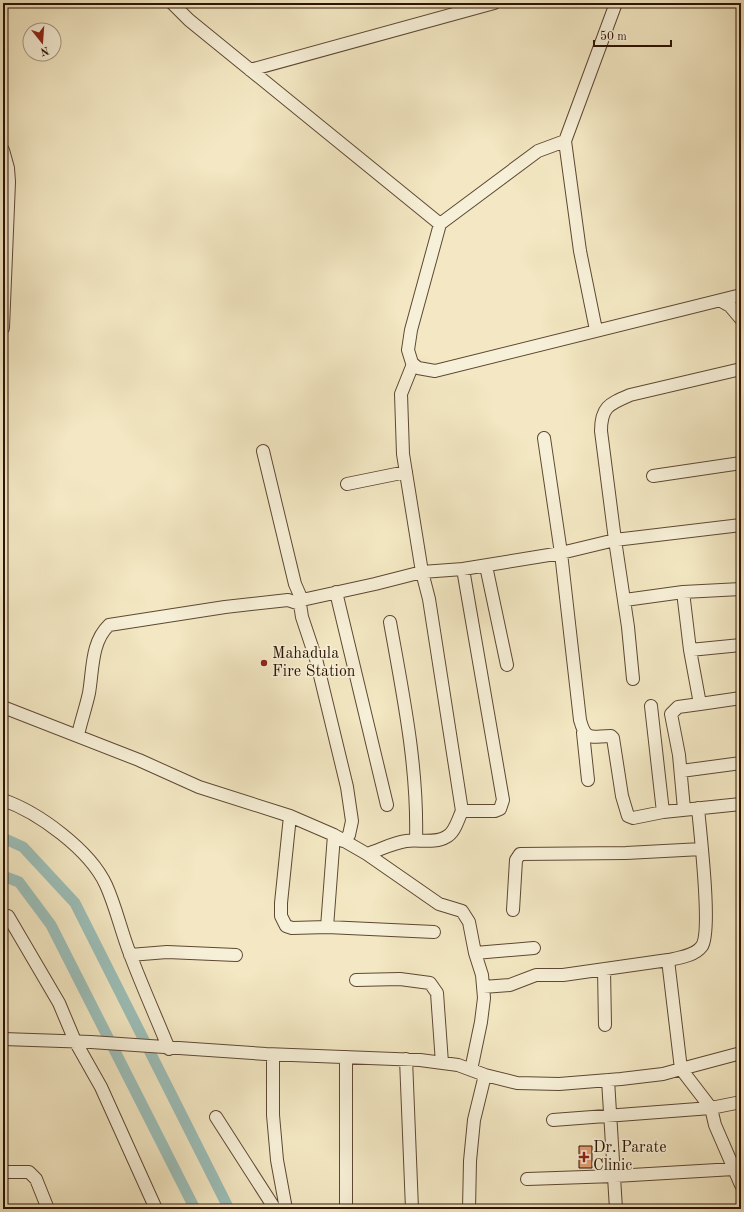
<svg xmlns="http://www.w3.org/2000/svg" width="744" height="1212" font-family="'Old Standard TT',serif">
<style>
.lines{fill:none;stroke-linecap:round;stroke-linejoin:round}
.canal{stroke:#9cbfb9;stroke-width:11}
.building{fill:#e4a074;stroke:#2d1303}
.minor-casing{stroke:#5e4833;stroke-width:14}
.minor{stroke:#f7f0d8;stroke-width:12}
.poi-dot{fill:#8f2418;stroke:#f7f0d8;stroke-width:1.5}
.labels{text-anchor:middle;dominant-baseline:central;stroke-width:3.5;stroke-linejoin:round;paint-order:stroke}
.poi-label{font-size:16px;fill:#2d1303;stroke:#f7f0d8;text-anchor:start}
</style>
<rect width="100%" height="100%" fill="#f3e8c3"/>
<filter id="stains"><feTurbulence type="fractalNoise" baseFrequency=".005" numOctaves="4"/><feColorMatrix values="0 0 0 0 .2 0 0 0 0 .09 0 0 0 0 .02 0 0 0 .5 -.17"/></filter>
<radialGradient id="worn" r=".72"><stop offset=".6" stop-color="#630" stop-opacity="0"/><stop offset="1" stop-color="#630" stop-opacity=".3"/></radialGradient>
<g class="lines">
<!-- canal -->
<path class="canal" d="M 3,838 L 23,847 L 75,903 L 229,1209
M 3,876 L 19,882 L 51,925 L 195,1209"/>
</g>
<!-- building -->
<path class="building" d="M 579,1146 L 592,1146 L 592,1168 L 579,1168 Z"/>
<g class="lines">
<defs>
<path id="minor" d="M 172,3 L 189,20 L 440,224 L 411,330 L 408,350 L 412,363 L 418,368 L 435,371 L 741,295
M 250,70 L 494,3
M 3,150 L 8,168 L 9,182 L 3,328
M 440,224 L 538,151 L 565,141
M 721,301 L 730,306 L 741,319
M 596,330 L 580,251 L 565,141 L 616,3
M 544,438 L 561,553 L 580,720 C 586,742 591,736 611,736 L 613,738 L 622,796 L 628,816 L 633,818 L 663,812 L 741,804
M 263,451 L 295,584 L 302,600
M 653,476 L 741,463
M 347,484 L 406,472
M 486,566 L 507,665
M 336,592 L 387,805
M 683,592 L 690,650 L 700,704 L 741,698
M 625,600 L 683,592 L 741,589
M 390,622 C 403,695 418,766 416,840
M 690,650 L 741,645
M 633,679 L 628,627 L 615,540 L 601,431 C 601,407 609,404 630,395 L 741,369
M 651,706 L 663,812
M 3,707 L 139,760 L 199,787 L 290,816 L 334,835 L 367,854 L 439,904 L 462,911 L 469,922 L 475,953 L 482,975 L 484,998 L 481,1022 L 471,1070
M 583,733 L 588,780
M 78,735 C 81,721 86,707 89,693 C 93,670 91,642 109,625 L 225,607 L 288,600 L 300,604
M 681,771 L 741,763
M 3,800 C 38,812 90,850 106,885 C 116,907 121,931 130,954 C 142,986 156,1017 169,1049
M 684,809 L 679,755 L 671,714 L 678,707 L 700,704
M 462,811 L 495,811 L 500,809 L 503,800 L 463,569
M 290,816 L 281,903 L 281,916 L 286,926 L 292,928 L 327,927 L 434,932
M 343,841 L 349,835 L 352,821 L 347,787 L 316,659 L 302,617 L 300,604 L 302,600 L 375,584 L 422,572 L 463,569 L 561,553 L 615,540 L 741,525
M 367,854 C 380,850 392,843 406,841 C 418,839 435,844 446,837 C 455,833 458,819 462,811 L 429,599 L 422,572 L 403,454 L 401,394 L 413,364
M 513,910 L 516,860 L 520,854 L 626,853 L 702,849
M 8,916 L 59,1003 L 75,1041 L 101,1087 L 156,1209
M 327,927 L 334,835
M 475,953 L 534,948
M 130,955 L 167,952 L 236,955
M 668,960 C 678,958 695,956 702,946 C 712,930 700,832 698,808
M 604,969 L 605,1025
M 356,980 L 400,979 L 430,983 L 437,993 L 442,1063
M 483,987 L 510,985 L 536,975 L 563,975 L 668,960 L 681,1069 L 741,1053
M 3,1039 L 91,1042 L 266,1054 L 420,1060 L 458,1065 L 485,1075 L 517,1083 L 559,1084 L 621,1079 L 663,1074 L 681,1069 L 711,1108 L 715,1125 L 741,1185
M 273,1055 L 273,1115 L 277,1160 L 286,1209
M 406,1059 L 412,1209
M 608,1080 L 616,1209
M 216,1117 L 275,1209
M 553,1120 L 711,1108 L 741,1102
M 3,1172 L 29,1172 L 36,1179 L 48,1209
M 527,1179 L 615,1176 L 734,1169
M 346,1209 L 346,1057
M 469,1209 L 470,1161 L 474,1120 L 485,1075"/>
</defs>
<!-- minor casing -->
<use href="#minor" class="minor-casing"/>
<!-- minor -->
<use href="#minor" class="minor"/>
</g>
<!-- markers -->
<g class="poi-dot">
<circle cx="264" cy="663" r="4"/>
<path d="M582 1151h4v4h4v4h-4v4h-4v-4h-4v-4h4z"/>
</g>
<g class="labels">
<!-- poi labels -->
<g class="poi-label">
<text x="272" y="654">Mahadula<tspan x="272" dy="18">Fire Station</tspan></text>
<text x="593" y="1148">Dr. Parate<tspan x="593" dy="18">Clinic</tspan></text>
</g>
</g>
<!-- margin -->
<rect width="744" height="1212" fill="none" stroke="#f3e8c3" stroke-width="16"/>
<rect x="4" y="4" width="736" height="1204" fill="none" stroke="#2d1303" stroke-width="2"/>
<rect x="8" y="8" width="728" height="1196" fill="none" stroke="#2d1303"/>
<!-- north arrow -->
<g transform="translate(42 42) rotate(163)"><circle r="19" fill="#f7f0d8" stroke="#a69883"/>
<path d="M0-3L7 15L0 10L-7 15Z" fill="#8f2418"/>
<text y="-6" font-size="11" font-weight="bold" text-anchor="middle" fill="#2d1303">N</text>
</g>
<!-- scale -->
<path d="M594 40v6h77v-6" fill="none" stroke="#2d1303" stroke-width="2"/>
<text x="600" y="40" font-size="12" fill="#2d1303" stroke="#f7f0d8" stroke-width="3" paint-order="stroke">50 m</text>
<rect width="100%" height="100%" filter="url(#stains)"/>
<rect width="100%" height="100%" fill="url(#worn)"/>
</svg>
